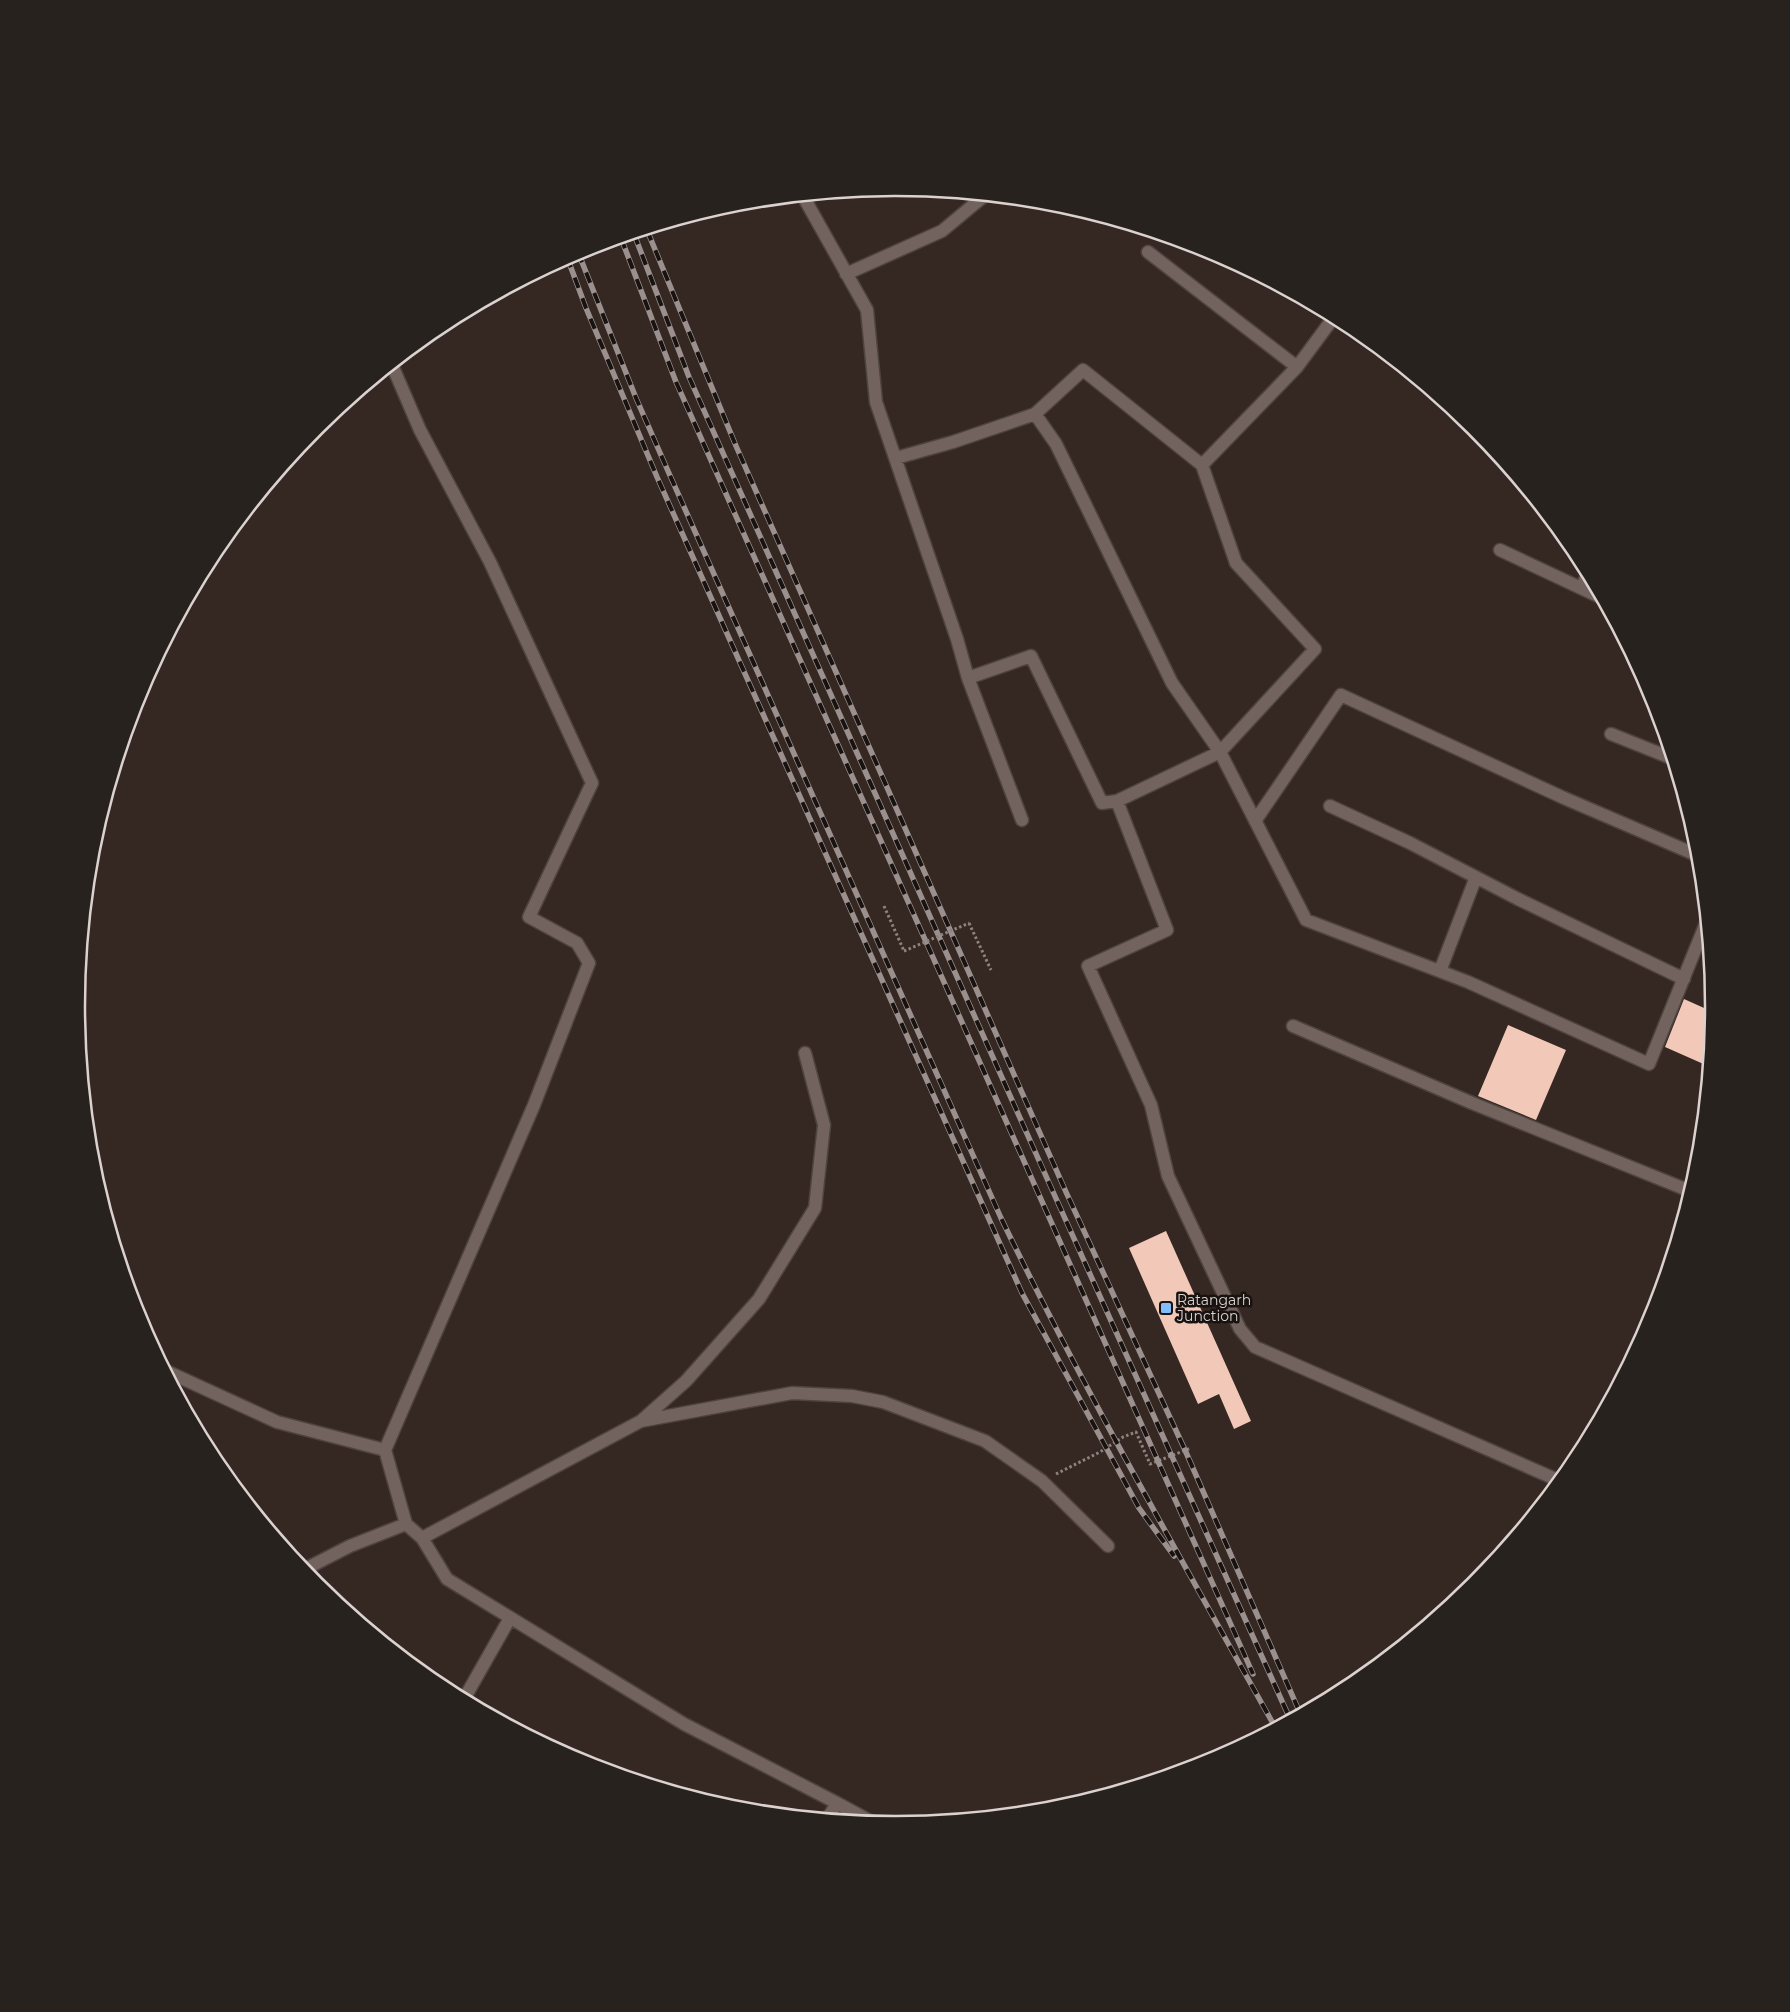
<svg xmlns="http://www.w3.org/2000/svg" width="1790" height="2012" font-family="Montserrat,sans-serif">
<style>
.building{fill:#f2c8b8}
.lines{fill:none;stroke-linecap:round;stroke-linejoin:round}
.minor-casing{stroke:#4e433f;stroke-width:15}
.path{stroke:#8d827f;stroke-width:3;stroke-dasharray:2.5 2.5;stroke-linecap:butt}
.minor{stroke:#73635e;stroke-width:12}
.rail-casing{stroke:#9b908d;stroke-width:5.5}
.rail{stroke:#181310;stroke-width:4;stroke-dasharray:11;stroke-linecap:butt}
.path-bridge{stroke:#8d827f;stroke-width:3;stroke-dasharray:2.5 2.5;stroke-linecap:butt}
.poi-dot{fill:#83bcfa;stroke:#181310;stroke-width:2}
.labels{text-anchor:middle;dominant-baseline:central;stroke-width:5;stroke-linejoin:round;paint-order:stroke}
.poi-label{font-size:14px;fill:#dbd2cf;stroke:#181310;text-anchor:start}
.rim{fill:none;stroke:#dbd2cf;stroke-width:2.5}
</style>
<rect width="100%" height="100%" fill="#352823"/>
<!-- building -->
<path class="building" d="M 1684,999 L 1713,1012 L 1708,1066 L 1665,1047 Z
M 1508,1025 L 1566,1050 L 1536,1120 L 1478,1096 Z
M 1166,1231 L 1251,1421 L 1234,1429 L 1219,1394 L 1198,1404 L 1129,1248 Z"/>
<g class="lines">
<defs>
<path id="minor" d="M 803,196 L 867,310 L 876,402 L 957,639 L 968,678 L 1022,820
M 1148,252 L 1297,367
M 846,274 L 942,231 L 984,196
M 1035,414 L 1056,444 L 1172,683 L 1220,752 L 1315,649 L 1236,563 L 1202,465
M 896,458 L 953,442 L 1035,414 L 1083,370 L 1202,465 L 1297,367 L 1334,317
M 1500,550 L 1600,597
M 1581,588 L 1588,574
M 968,678 L 1031,656 L 1102,803 L 1117,801 L 1167,930 L 1088,966 L 1151,1105 L 1168,1176 L 1240,1329 L 1255,1347 L 1560,1481
M 1611,734 L 1671,758
M 1117,801 L 1220,752 L 1306,920 L 1468,982 L 1649,1064 L 1706,923
M 1330,806 L 1410,843 L 1518,899 L 1684,979
M 1255,821 L 1341,695 L 1564,798 L 1699,856
M 1440,971 L 1476,877
M 1293,1026 L 1472,1103 L 1690,1191
M 166,1371 L 277,1422 L 385,1450 L 406,1524 L 422,1538 L 447,1579 L 684,1724 L 837,1803 L 828,1818
M 641,1421 L 686,1381 L 759,1299 L 815,1208 L 824,1125 L 805,1053
M 385,1450 L 534,1105 L 589,963 L 577,943 L 529,917 L 592,783 L 490,562 L 420,430 L 392,365
M 422,1538 L 641,1421 L 792,1393 L 852,1396 L 883,1402 L 985,1441 L 1042,1481 L 1108,1546
M 307,1574 L 311,1566 L 350,1546 L 406,1524
M 464,1699 L 510,1618
M 837,1803 L 874,1823"/>
</defs>
<!-- minor casing -->
<use href="#minor" class="minor-casing"/>
<!-- path -->
<path class="path" d="M 884,906 L 904,951
M 969,923 L 991,970
M 1056,1474 L 1100,1452 L 1123,1437 L 1136,1432 L 1150,1464 L 1191,1448"/>
<!-- minor -->
<use href="#minor" class="minor"/>
<defs>
<path id="rail" d="M 647,230 L 736,446 L 1066,1192 L 1185,1450 L 1300,1713
M 634,234 L 689,377 L 1054,1194 L 1290,1719
M 621,238 L 676,382 L 1253,1674
M 578,252 L 636,398 L 668,471 L 1001,1218 C 1085,1392 1181,1559 1275,1727
M 567,257 L 586,308 L 657,477 L 1022,1293 L 1139,1508 L 1174,1556"/>
</defs>
<!-- rail casing -->
<use href="#rail" class="rail-casing"/>
<!-- rail -->
<use href="#rail" class="rail"/>
<!-- path-bridge -->
<path class="path-bridge" d="M 904,951 L 969,923"/>
</g>
<!-- markers -->
<rect class="poi-dot" x="1160" y="1302" width="12" height="12" rx="2.5"/>
<g class="labels">
<!-- poi labels -->
<g class="poi-label">
<text x="1177" y="1300">Ratangarh<tspan x="1177" dy="16">Junction</tspan></text>
</g>
</g>
<!-- crop -->
<path d="M0 0H1790V2012H0ZM85 1006a810 810 0 1 1 1620 0a810 810 0 1 1-1620 0Z" fill="#28221f" fill-rule="evenodd"/>
<path class="rim" d="M85 1006a810 810 0 1 1 1620 0a810 810 0 1 1-1620 0Z"/>
</svg>
